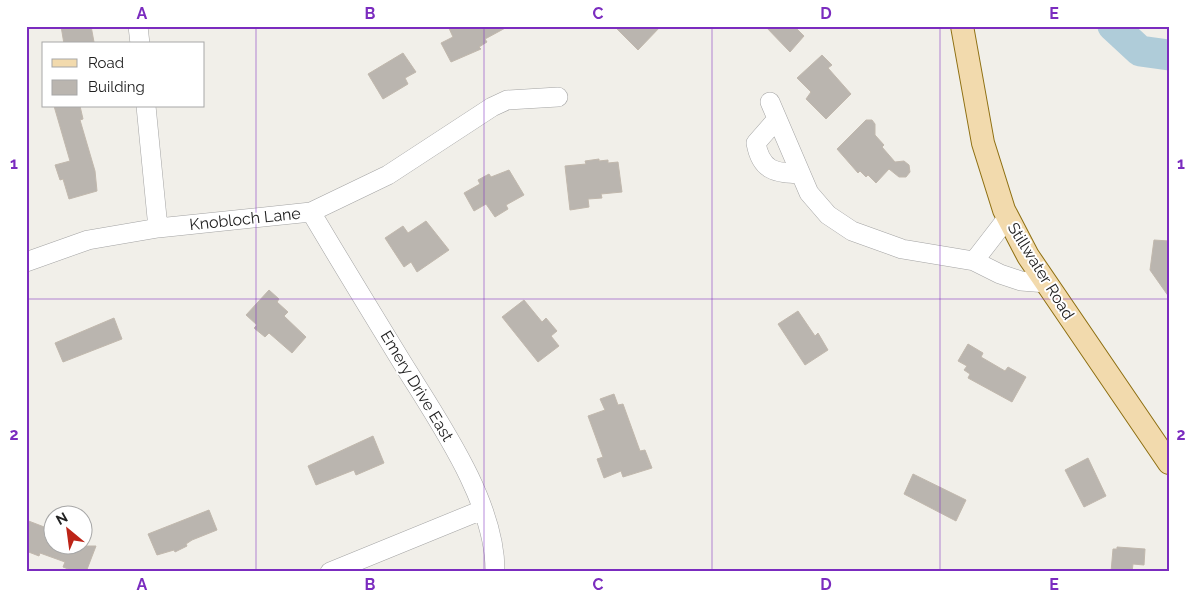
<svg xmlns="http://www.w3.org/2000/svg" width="1195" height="598" font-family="Raleway,sans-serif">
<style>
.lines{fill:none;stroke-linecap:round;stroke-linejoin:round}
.river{stroke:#afccd9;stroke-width:31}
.building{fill:#bab5af;stroke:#c1b8ad}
.minor-casing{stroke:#a3a3a3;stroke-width:20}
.major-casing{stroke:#8e6f11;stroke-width:24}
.minor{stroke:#fff;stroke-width:19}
.major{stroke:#f2daad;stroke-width:22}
.grid{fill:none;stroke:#7b2cbf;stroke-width:1;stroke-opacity:0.55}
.labels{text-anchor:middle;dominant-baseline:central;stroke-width:4;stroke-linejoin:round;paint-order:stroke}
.street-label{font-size:16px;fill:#222;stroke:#fff}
.neatline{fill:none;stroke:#7b2cbf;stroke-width:2}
.grid-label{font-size:16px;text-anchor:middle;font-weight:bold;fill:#7b2cbf}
</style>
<rect width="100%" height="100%" fill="#f1efe9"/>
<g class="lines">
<!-- river -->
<path class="river" d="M 1113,26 L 1140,51 L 1169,55"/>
</g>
<!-- building -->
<path class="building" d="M 61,26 L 91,26 L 94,42 L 64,44 Z
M 448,26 L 509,26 L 485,39 L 487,42 L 479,47 L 481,49 L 451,62 L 441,43 L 453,37 Z
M 614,26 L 661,26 L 638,50 Z
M 765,26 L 794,26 L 804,36 L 790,52 Z
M 403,53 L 416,72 L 405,78 L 408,84 L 383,99 L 368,74 Z
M 822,55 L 832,65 L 828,68 L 851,94 L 826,119 L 806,99 L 811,92 L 797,78 Z
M 54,106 L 80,106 L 83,119 L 80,120 L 95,171 L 97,191 L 69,199 L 63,179 L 60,180 L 55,165 L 70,161 Z
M 866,120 L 872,120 L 875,124 L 875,135 L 884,145 L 882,147 L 895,162 L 904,161 L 909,165 L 910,172 L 906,177 L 899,177 L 889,169 L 876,183 L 868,175 L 866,177 L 860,171 L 858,173 L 837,149 Z
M 599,159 L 599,161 L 608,160 L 608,163 L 618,162 L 622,192 L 601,194 L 602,198 L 588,199 L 589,207 L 570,210 L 565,166 L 586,164 L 585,161 Z
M 509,170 L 524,195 L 506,205 L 508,209 L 495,217 L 486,204 L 474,211 L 464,193 L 480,184 L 478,180 L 489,174 L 491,177 Z
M 426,221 L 449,250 L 417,272 L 411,262 L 404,267 L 385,238 L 403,226 L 408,233 Z
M 1154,240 L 1169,241 L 1169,297 L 1150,270 Z
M 269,290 L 279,299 L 277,302 L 288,312 L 284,316 L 306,337 L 292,353 L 269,333 L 265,337 L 254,328 L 257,325 L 246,315 Z
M 524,300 L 542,322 L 546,318 L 557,331 L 551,336 L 559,346 L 538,362 L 502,317 Z
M 798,311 L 815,336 L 818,333 L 828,350 L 805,365 L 778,324 Z
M 114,318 L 122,339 L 63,362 L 55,343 Z
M 968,344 L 983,353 L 981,357 L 1005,371 L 1008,367 L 1026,377 L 1012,402 L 968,378 L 970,374 L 964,370 L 967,366 L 958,361 Z
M 614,394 L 618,405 L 623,404 L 640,451 L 645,450 L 652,468 L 623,477 L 621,471 L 604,478 L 597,459 L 603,457 L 588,416 L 605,410 L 600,399 Z
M 373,436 L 384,463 L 356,475 L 354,470 L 316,485 L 308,466 Z
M 1088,458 L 1106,496 L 1084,507 L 1065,470 Z
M 913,474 L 966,500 L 956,521 L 904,494 Z
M 209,510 L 217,530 L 192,540 L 186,544 L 187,546 L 175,552 L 174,550 L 157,555 L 148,534 Z
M 26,520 L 52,530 L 52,546 L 96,546 L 86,572 L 76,572 L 63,567 L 65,562 L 40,553 L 39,556 L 26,551 Z
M 1117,547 L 1145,549 L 1144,565 L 1133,564 L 1132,572 L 1111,572 L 1113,549 L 1117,549 Z"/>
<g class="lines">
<defs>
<path id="minor" d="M 138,26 L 140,44
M 770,102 L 809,193 L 828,215 L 852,231 L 902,249 L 974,261 L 1000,274 L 1021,281 L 1047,283
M 146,106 L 158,228
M 777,119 L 756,143 C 761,171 775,173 801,174
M 311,212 C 340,261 370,310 400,359 C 436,418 496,501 495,572
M 974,261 L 1008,217
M 26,262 L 88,240 L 158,228 L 311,212 L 388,175 L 492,107 L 507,100 L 558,97
M 330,572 L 482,510"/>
<path id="major" d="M 962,26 L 983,143 L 1004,210 L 1028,256 L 1169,463"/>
</defs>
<!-- minor casing -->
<use href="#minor" class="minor-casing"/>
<!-- major casing -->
<use href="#major" class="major-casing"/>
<!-- minor -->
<use href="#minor" class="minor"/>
<!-- major -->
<use href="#major" class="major"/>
</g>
<!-- grid -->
<path class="grid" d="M 256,26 L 256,572M 484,26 L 484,572M 712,26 L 712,572M 940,26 L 940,572M 26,299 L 1169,299"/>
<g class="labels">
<!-- street labels -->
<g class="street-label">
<text transform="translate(245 219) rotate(-6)">Knobloch Lane</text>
<text transform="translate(1041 271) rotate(58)">Stillwater Road</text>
<text transform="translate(417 386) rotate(59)">Emery Drive East</text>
</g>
</g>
<!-- border -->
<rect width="1195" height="598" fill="none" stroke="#ffffff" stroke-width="55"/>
<!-- legend -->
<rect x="42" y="42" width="162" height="65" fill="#ffffff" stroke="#a7a7a7"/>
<rect x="52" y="59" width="25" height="8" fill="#f2daad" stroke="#a7a7a7"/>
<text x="88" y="68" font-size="15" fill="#222222">Road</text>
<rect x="52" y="80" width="25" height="15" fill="#bab5af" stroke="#a7a7a7"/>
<text x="88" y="92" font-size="15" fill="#222222">Building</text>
<!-- north arrow -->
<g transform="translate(68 530) rotate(331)"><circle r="24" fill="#ffffff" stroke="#a7a7a7"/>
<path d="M0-4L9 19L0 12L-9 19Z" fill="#bd2417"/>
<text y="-8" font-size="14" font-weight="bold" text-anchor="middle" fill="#222222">N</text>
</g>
<rect x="28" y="28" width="1140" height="542" class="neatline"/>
<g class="grid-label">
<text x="142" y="19">A</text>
<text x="370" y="19">B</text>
<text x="598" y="19">C</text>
<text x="826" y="19">D</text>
<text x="1054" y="19">E</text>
<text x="14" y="169">1</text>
<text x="1181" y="169">1</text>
<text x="14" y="440">2</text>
<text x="1181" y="440">2</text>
<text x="142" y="590">A</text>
<text x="370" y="590">B</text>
<text x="598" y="590">C</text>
<text x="826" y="590">D</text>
<text x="1054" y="590">E</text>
</g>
</svg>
